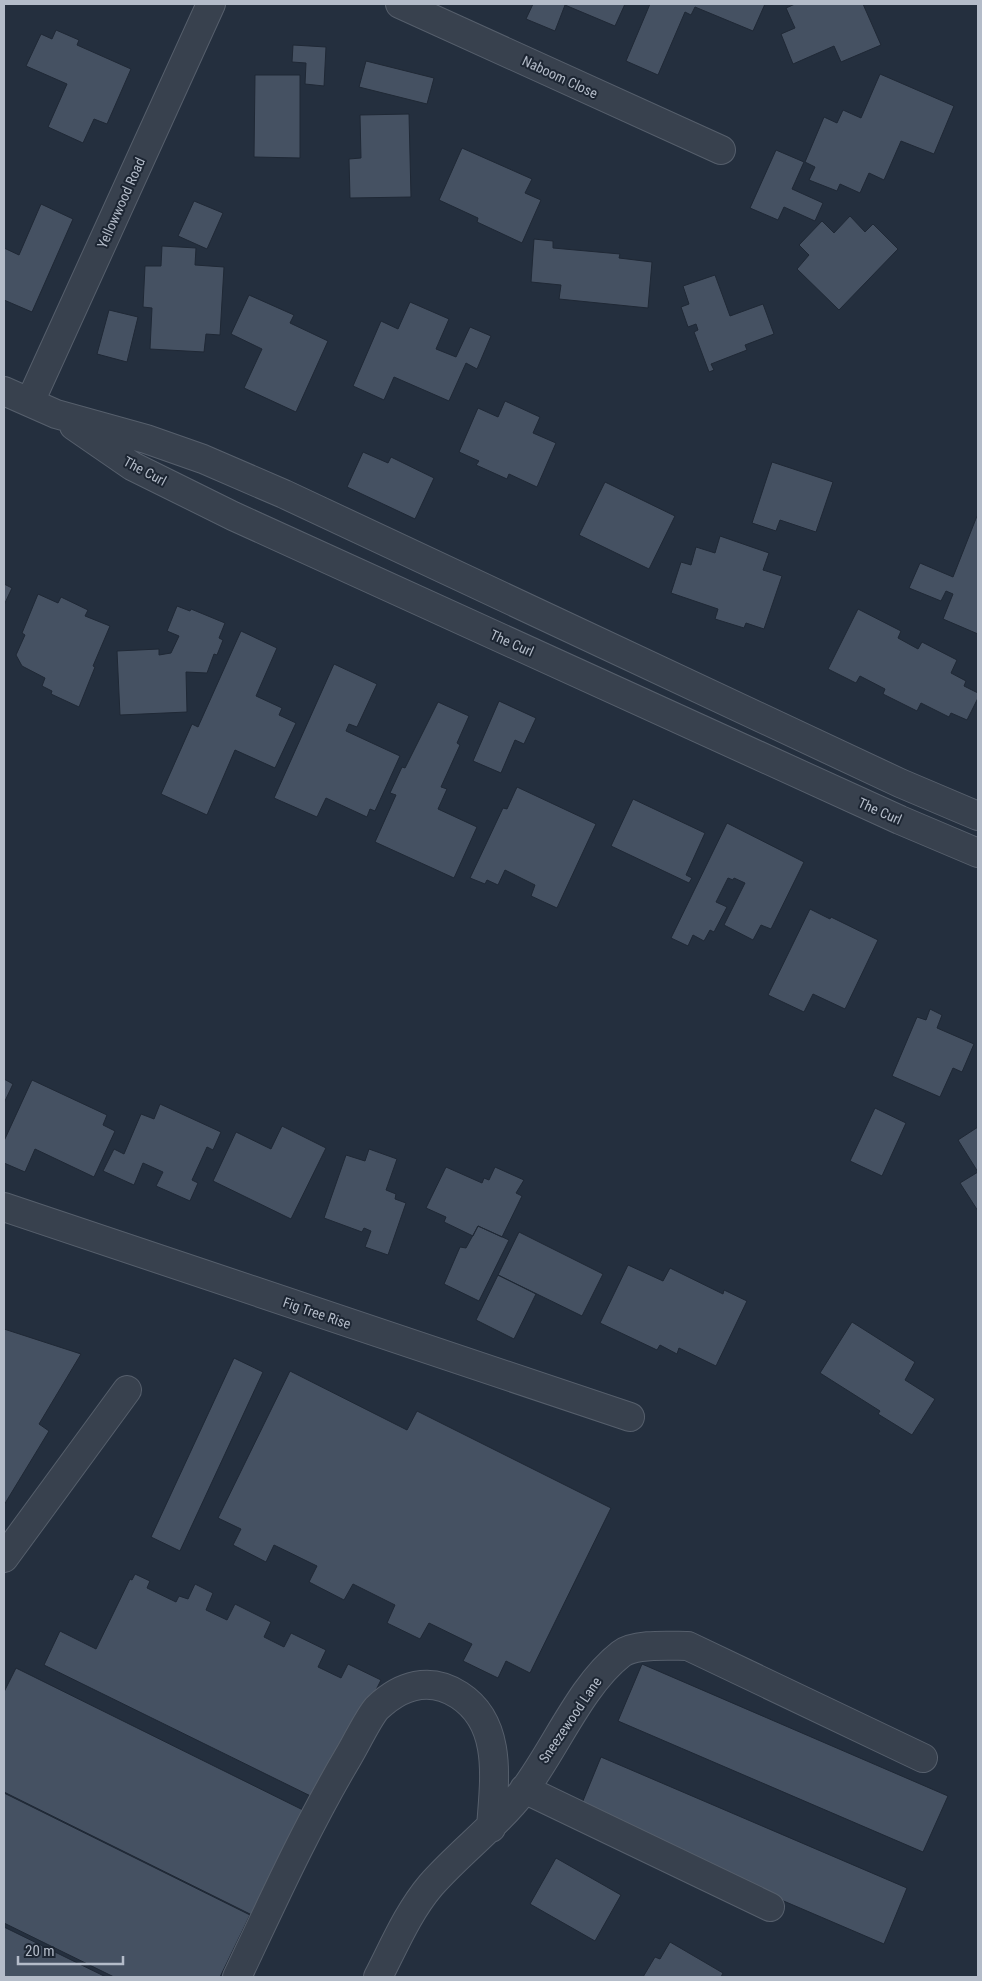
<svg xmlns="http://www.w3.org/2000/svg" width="982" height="1981" font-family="'Roboto Condensed',sans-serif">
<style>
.building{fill:#455162;stroke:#1f2835}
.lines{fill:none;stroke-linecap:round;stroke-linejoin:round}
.minor-casing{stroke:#565f6c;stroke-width:30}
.minor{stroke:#38414e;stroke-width:28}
.labels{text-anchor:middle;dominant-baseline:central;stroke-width:4;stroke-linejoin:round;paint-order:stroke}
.street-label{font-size:14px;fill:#b4bcc9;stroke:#1d2633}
</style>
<rect width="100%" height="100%" fill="#242f3e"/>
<!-- building -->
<path class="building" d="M 533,4 L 625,4 L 615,26 L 565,5 L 555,31 L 526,19 Z
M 650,4 L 765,4 L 753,31 L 695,7 L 691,15 L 685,12 L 658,75 L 626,61 Z
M 795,4 L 863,4 L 881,45 L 841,62 L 834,46 L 793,64 L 781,34 L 795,28 L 786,8 Z
M 56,30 L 79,40 L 77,45 L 131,69 L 107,124 L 94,119 L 83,143 L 48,127 L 67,84 L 26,66 L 41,34 L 52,39 Z
M 293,45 L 326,47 L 324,86 L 305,84 L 306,63 L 292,62 Z
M 366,61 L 434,78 L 427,104 L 359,87 Z
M 880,74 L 954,106 L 934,154 L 901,141 L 884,180 L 869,173 L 860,193 L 840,184 L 837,191 L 809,180 L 815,167 L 805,162 L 824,117 L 837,123 L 843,110 L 861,118 Z
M 255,75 L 300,75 L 300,158 L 254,157 Z
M 409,114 L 411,197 L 350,198 L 349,159 L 361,158 L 360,115 Z
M 462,148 L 532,179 L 525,193 L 541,200 L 522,243 L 477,222 L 478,218 L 439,200 Z
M 776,150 L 804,162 L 792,189 L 823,203 L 815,221 L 784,207 L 778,220 L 750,208 Z
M 194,201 L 223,213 L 207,249 L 178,236 Z
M 41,204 L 73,219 L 32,312 L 4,300 L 4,248 L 19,255 Z
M 850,216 L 865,232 L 873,224 L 898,249 L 839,310 L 797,269 L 809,255 L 799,245 L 822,221 L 834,233 Z
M 534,239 L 553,241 L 553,248 L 620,254 L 619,258 L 652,262 L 648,308 L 559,299 L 561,285 L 531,282 Z
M 162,246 L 196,248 L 195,265 L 224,267 L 220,335 L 206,334 L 204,352 L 150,349 L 152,308 L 143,307 L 145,266 L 161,266 Z
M 715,275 L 730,316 L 763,304 L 774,334 L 745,345 L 747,350 L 711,364 L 714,370 L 709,372 L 694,332 L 698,330 L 696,324 L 688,327 L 681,307 L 689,304 L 683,286 Z
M 249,295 L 294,315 L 290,323 L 328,341 L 296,412 L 244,388 L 262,349 L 231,334 Z
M 410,302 L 449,319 L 436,349 L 456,357 L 470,327 L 491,336 L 477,369 L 466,363 L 449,401 L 394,377 L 384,400 L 353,386 L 381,321 L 398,329 Z
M 109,310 L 138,317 L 127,362 L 97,354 Z
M 505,401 L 540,417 L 533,433 L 556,443 L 537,487 L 509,474 L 507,479 L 476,465 L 479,461 L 459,452 L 478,408 L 498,417 Z
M 363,452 L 388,463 L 391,457 L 434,478 L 415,519 L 347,487 Z
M 772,462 L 833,482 L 816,532 L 780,520 L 776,531 L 752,523 Z
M 605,482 L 675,516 L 649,569 L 579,535 Z
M 977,516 L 978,517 L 978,634 L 943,619 L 953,594 L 946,591 L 941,601 L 909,588 L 920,563 L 953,577 Z
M 720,536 L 769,553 L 763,570 L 782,576 L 764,629 L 746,623 L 744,628 L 715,619 L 718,609 L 671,593 L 681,562 L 691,565 L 696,547 L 715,553 Z
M 4,584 L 12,588 L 4,605 Z
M 38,594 L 58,603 L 61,597 L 88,610 L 85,616 L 110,626 L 93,666 L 95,667 L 79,707 L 51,694 L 52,691 L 42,686 L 45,678 L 22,666 L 16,655 L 25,635 L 22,633 Z
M 177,606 L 190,611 L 191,609 L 225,623 L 219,638 L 223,640 L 217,655 L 214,654 L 207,673 L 186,672 L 187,712 L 120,715 L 117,651 L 159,649 L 159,655 L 171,653 L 179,636 L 167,631 Z
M 858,609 L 901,631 L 898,638 L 918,649 L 922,642 L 957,660 L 951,673 L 966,681 L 964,686 L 978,693 L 978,698 L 967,720 L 951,713 L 949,717 L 921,703 L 917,711 L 883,694 L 885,689 L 860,676 L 856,683 L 828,669 Z
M 241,631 L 277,648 L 256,696 L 282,708 L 279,715 L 296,723 L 275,768 L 235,750 L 207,815 L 161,794 L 192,724 L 198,727 Z
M 334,664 L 377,684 L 357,727 L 349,724 L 346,731 L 400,756 L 375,811 L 370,809 L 367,817 L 326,798 L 317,817 L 274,798 Z
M 499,701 L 536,718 L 524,744 L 515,740 L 501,773 L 473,761 Z
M 438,702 L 469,716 L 457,743 L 460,745 L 441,787 L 447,789 L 438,809 L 477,827 L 454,878 L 375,842 L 396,795 L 390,793 L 402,767 L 405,768 Z
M 517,787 L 596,824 L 557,908 L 531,896 L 535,885 L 505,870 L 498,885 L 487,880 L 485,884 L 470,878 L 503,808 L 507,809 Z
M 633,799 L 705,833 L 686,875 L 692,878 L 689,883 L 611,846 Z
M 727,823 L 804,862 L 771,929 L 761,925 L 753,940 L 724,925 L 745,883 L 734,878 L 733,880 L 728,878 L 716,902 L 727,907 L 714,932 L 710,930 L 704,941 L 693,935 L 688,946 L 671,938 Z
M 810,909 L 830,919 L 831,917 L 878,940 L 845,1009 L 813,994 L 804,1012 L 768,995 Z
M 930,1009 L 942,1015 L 937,1028 L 974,1044 L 962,1072 L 953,1068 L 940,1097 L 892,1076 L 917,1017 L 926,1020 Z
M 4,1079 L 13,1084 L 4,1103 Z
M 32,1080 L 107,1115 L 103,1125 L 115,1131 L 94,1177 L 35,1149 L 25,1172 L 4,1163 L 4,1141 Z
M 160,1104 L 221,1132 L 213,1150 L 207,1147 L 192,1180 L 198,1183 L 190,1201 L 156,1186 L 163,1172 L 143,1163 L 134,1185 L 103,1171 L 114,1149 L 124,1154 L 141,1114 L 154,1119 Z
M 875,1108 L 906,1123 L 882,1176 L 850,1161 Z
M 282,1126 L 326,1148 L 291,1219 L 213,1181 L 236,1132 L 271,1149 Z
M 978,1127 L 978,1211 L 960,1183 L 978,1172 L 958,1140 Z
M 369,1149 L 397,1159 L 386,1190 L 396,1194 L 395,1199 L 406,1203 L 388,1255 L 365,1247 L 371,1231 L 364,1228 L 362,1232 L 324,1218 L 346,1155 L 365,1161 Z
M 446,1167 L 482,1183 L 484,1178 L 489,1180 L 495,1167 L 524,1180 L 516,1193 L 522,1196 L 502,1237 L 478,1226 L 473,1236 L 444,1222 L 446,1217 L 426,1208 Z
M 478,1226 L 509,1240 L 479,1301 L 444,1284 L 460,1247 L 466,1248 Z
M 519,1232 L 603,1274 L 582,1316 L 498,1275 Z
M 628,1265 L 663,1281 L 670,1268 L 723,1294 L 724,1290 L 747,1301 L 716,1366 L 679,1348 L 677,1354 L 660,1345 L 657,1350 L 600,1323 Z
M 498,1275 L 536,1294 L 514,1339 L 476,1320 Z
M 852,1322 L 915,1362 L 905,1380 L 935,1399 L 912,1435 L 878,1414 L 880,1411 L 820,1373 Z
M 4,1329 L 81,1354 L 39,1424 L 49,1431 L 4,1505 Z
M 234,1358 L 263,1372 L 180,1551 L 151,1537 Z
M 290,1371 L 407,1430 L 417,1411 L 611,1508 L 530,1673 L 506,1661 L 498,1678 L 463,1661 L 472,1644 L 429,1623 L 420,1639 L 387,1623 L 395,1605 L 353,1584 L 344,1600 L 309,1582 L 317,1566 L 274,1545 L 266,1562 L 233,1545 L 241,1529 L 218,1518 Z
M 135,1574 L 150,1581 L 147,1588 L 176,1602 L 179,1596 L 188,1599 L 195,1584 L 213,1593 L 206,1610 L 227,1620 L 235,1604 L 271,1622 L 264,1637 L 284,1647 L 291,1633 L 326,1650 L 318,1667 L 341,1678 L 348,1664 L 381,1680 L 374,1694 L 335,1808 L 44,1665 L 60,1631 L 96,1649 L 130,1579 L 132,1580 Z
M 642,1664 L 948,1796 L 923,1852 L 618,1721 Z
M 16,1668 L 303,1810 L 252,1915 L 4,1792 L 4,1692 Z
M 601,1757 L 907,1888 L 884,1944 L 578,1813 Z
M 4,1793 L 250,1915 L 220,1977 L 114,1977 L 4,1923 Z
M 556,1858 L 621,1895 L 595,1941 L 530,1904 Z
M 4,1927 L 106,1977 L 4,1977 Z
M 670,1942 L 723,1973 L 721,1977 L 643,1977 L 655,1957 L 660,1959 Z"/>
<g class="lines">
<defs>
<path id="minor" d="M 400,4 L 721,150
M 4,391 L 56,414 L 146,439 L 203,459 L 284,494 L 900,783 L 978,816
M 30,402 L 211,4
M 74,426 L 132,466 L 233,516 L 900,820 L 978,853
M 4,1207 L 630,1417
M 4,1558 L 127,1390
M 524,1789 L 770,1907
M 237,1977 C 272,1903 306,1828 348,1757 C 356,1744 368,1718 377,1708 C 401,1685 430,1676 459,1695 C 504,1724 494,1782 491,1828
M 378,1977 C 394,1946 408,1912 431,1885 C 460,1852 497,1825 524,1790 C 555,1749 581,1685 621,1654 C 635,1643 671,1646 688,1646 L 923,1758"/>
</defs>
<!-- minor casing -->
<use href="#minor" class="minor-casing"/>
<!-- minor -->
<use href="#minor" class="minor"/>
</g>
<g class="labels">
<!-- street labels -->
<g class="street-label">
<text transform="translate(560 77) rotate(25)">Naboom Close</text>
<text transform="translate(121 203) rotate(-66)">Yellowwood Road</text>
<text transform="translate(145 471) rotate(28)">The Curl</text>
<text transform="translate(512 643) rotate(24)">The Curl</text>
<text transform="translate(880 811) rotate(24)">The Curl</text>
<text transform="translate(317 1313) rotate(19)">Fig Tree Rise</text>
<text transform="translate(570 1720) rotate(-56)">Sneezewood Lane</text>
</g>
</g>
<!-- border -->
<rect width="982" height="1981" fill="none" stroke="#b4bcc9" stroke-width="10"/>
<!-- scale -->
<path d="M18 1956v8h105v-8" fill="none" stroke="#b4bcc9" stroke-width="2.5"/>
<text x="25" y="1956" font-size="15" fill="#b4bcc9" stroke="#1d2633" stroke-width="4" paint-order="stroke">20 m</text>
</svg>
